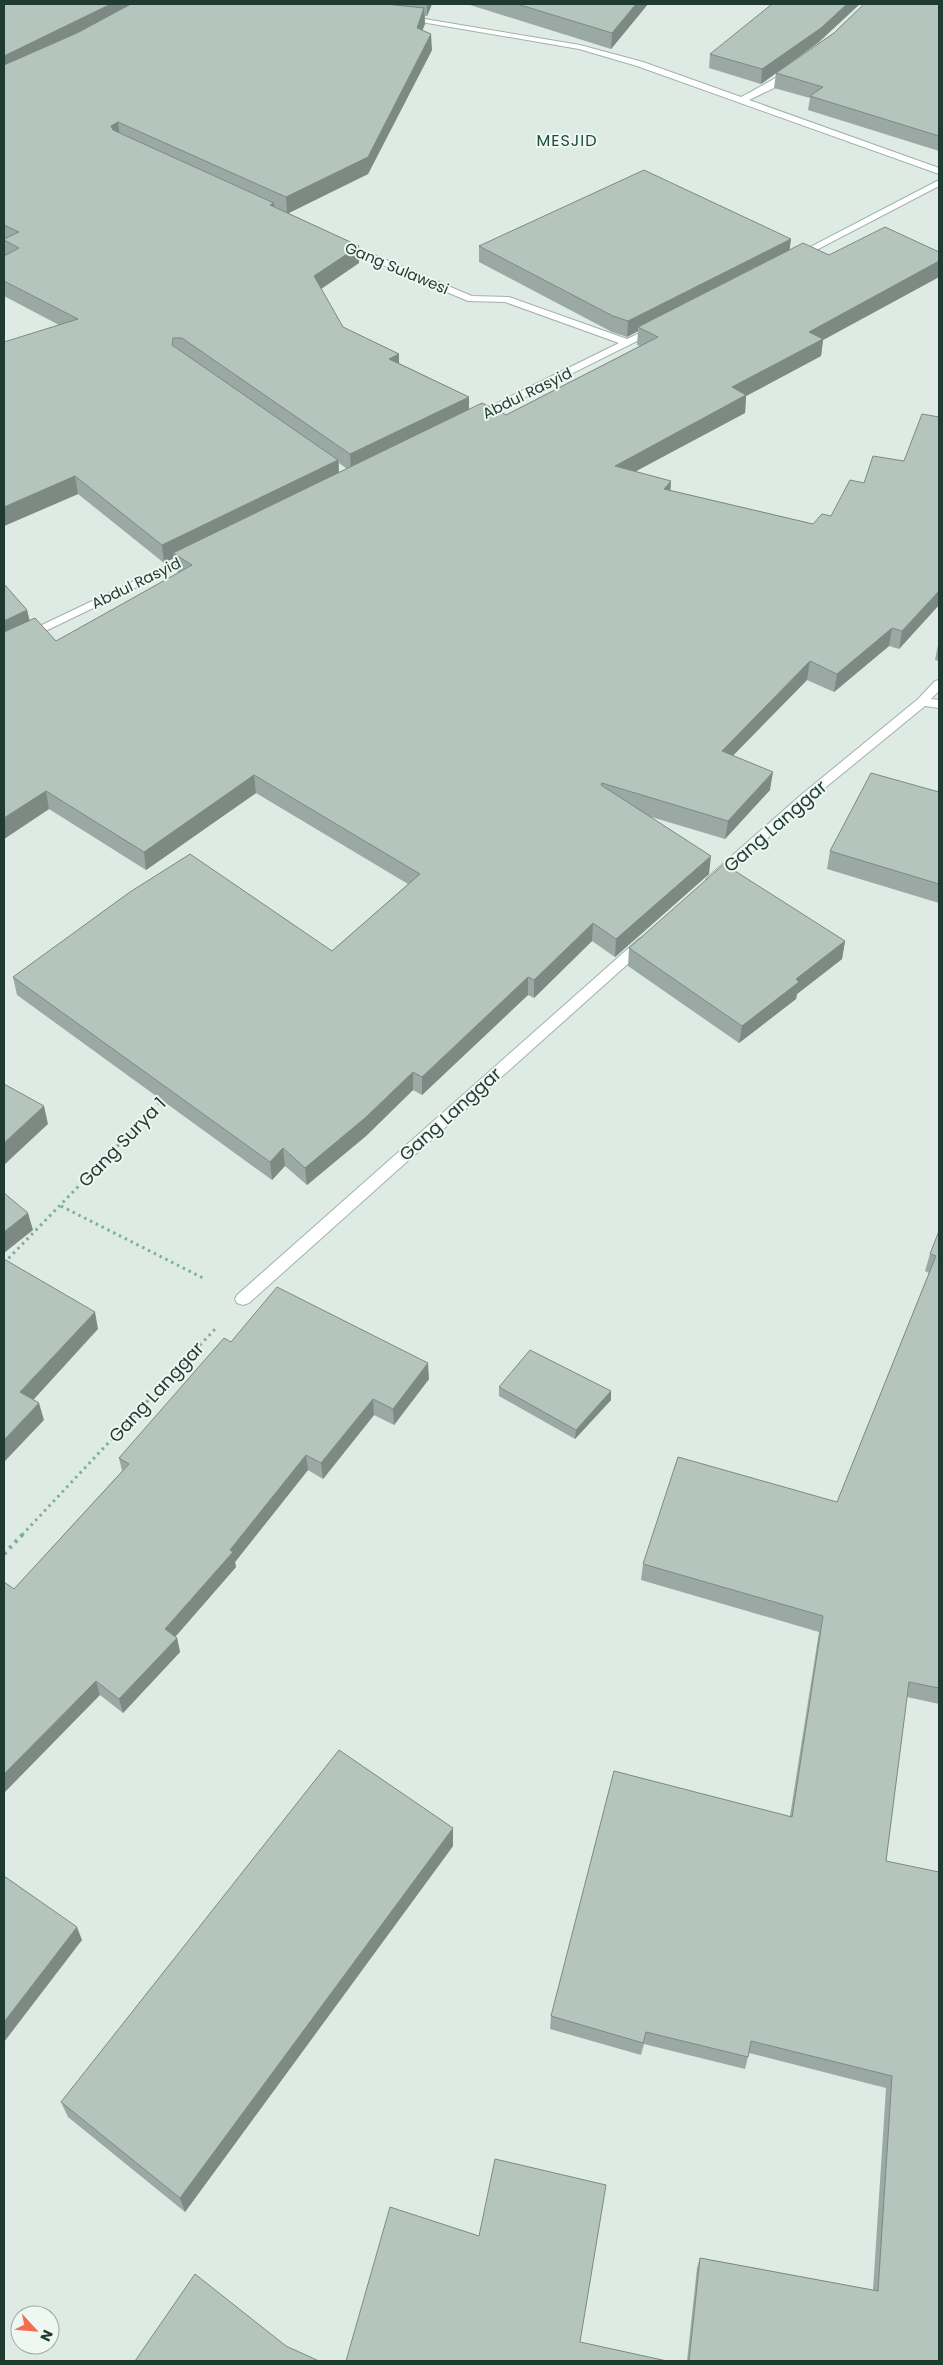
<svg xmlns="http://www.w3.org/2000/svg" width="943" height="2365" font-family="Poppins,sans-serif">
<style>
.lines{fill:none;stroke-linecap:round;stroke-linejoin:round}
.street-casing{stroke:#a1b2ab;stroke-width:2}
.path-far1{stroke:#7db09c;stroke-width:3;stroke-dasharray:2.5 4;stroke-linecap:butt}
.path{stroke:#7db09c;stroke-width:4;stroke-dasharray:3 5;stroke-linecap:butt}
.street{fill:#fff;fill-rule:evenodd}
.wall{fill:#9aa9a3;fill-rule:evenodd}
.shaded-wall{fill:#7d8a84}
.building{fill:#b3c5bd;stroke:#7d8a84}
.labels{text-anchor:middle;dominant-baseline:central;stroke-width:4;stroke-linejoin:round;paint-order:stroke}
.far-street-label{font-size:15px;fill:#1f3b31;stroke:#eef7f2}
.far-quarter-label{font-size:16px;letter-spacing:1px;fill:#1a4d3d;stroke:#eef7f2}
.street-label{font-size:18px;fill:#1f3b31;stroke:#eef7f2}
</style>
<rect width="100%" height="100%" fill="#deeae4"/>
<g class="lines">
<defs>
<path id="street" d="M 401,15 L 580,45 L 643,62 L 741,97 C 750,93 790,69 794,69 L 794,73 L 774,88 L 749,100 L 939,168 L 939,174 L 637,66 L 579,49 L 404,19 L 400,17 Z
M 939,180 L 939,186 L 799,259 L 791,257 Z
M 341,241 L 472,296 L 509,297 L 627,339 L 652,327 L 656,326 L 661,329 L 481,419 L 473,419 L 473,415 L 619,343 L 505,302 L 468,301 L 338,246 L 338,242 Z
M 193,553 L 197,554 L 197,558 L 4,651 L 4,643 Z
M 939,680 L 939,691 L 931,699 L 939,700 L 939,708 L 925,706 L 809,801 L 718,883 L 708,883 L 706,880 L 708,877 L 801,795 L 918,699 L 935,681 Z
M 644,937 L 651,942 L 649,945 L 249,1303 L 243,1305 L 237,1303 L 235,1299 L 237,1295 L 639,939 Z"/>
</defs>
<!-- street casing -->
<use href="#street" class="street-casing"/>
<!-- path-far1 -->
<path class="path-far1" d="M 61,1206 L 205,1279
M 4,1263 L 165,1097
M 22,1535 L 217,1327"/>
<!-- path -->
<path class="path" d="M 4,1554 L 23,1534"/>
<!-- street -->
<use href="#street" class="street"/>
</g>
<!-- wall -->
<path class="wall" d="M 4,4 L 432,4 L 427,16 L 425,16 L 425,24 L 422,30 L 432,50 L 368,174 L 288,213 L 359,246 L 359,263 L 321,289 L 343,327 L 399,354 L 399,363 L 469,397 L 469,410 L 506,415 L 640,346 L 637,345 L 638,331 L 627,337 L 612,332 L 479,262 L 479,246 L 791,239 L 789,250 L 829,255 L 939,252 L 939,277 L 823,340 L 821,356 L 746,396 L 745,413 L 635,471 L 670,490 L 813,524 L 831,516 L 864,483 L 904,461 L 939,417 L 939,605 L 899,649 L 889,646 L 834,692 L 807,680 L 733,755 L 770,790 L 725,839 L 648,816 L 709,874 L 615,957 L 592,941 L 534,998 L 528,995 L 422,1095 L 413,1090 L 366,1136 L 307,1185 L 285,1166 L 272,1180 L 17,995 L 13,977 L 332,951 L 408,884 L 256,793 L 146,870 L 49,809 L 4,839 L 4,584 L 27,610 L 30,621 L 56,641 L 179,573 L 175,570 L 174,558 L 164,563 L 78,494 L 4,526 L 59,325 L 4,296 L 4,256 L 5,255 L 4,247 ZM 339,463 L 347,469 L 339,472 Z
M 467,4 L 648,4 L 611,49 Z
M 939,4 L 939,151 L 808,110 L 810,98 L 774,88 L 776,73 L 834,33 L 862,6 Z
M 819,42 L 761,84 L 709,68 L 710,54 Z
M 939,640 L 939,661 L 935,660 Z
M 939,792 L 939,903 L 827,869 L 830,851 Z
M 845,941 L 842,959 L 797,994 L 796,999 L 739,1043 L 628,966 L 629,948 Z
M 939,1231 L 939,1704 L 907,1697 L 886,1861 L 939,2361 L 687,2361 L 697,2268 L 700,2258 L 873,2290 L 886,2088 L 749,2053 L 745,2069 L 644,2044 L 641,2055 L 550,2029 L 551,2016 L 790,1816 L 819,1632 L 641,1580 L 643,1564 L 837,1502 L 929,1273 L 925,1271 L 930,1254 Z
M 231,1342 L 429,1379 L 394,1425 L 374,1415 L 323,1479 L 308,1470 L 235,1562 L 236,1567 L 175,1637 L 177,1638 L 180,1652 L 123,1713 L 100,1695 L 14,1589 L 122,1471 L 119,1458 Z
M 499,1387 L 611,1391 L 611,1400 L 575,1439 L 499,1396 Z
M 453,1846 L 185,2212 L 68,2117 L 61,2102 Z"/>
<!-- shaded-wall -->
<path class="shaded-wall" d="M 111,4 L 144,4 L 4,73 L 4,56 Z
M 427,4 L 432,4 L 427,16 Z
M 636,4 L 648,4 L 611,49 L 612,33 Z
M 847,4 L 860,4 L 819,42 L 761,84 L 762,69 Z
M 424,8 L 425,24 L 417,44 L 417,28 Z
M 431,34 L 432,50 L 368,174 L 287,214 L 286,197 Z
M 118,122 L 120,138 L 113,143 L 111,126 Z
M 274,203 L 276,219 L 270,205 Z
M 791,239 L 789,254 L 638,327 L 638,331 L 627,337 L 628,321 Z
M 359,246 L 359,263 L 315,293 L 314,276 Z
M 939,261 L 939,277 L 823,340 L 821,356 L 746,396 L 745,413 L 614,483 L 615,466 L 732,387 L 809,332 Z
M 399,354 L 399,371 L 389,359 Z
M 469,397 L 469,414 L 351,472 L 350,454 Z
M 338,460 L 339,478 L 173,553 L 174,558 L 164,563 L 162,545 Z
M 75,476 L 78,494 L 4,526 L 4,507 Z
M 671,481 L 670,499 L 664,489 Z
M 939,591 L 939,605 L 899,649 L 902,631 Z
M 27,610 L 31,628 L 4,641 L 4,621 Z
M 892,628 L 889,646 L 834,692 L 837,674 Z
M 810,661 L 807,680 L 720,769 L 722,751 Z
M 773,772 L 770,790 L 725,839 L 728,821 Z
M 254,775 L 256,793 L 146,870 L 144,852 Z
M 46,791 L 49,809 L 4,839 L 4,818 Z
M 711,856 L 709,874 L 615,957 L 616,939 Z
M 593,923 L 592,941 L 534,998 L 534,980 Z
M 845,941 L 842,959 L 797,994 L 796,999 L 739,1043 L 742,1026 L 796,979 Z
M 528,977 L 528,995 L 422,1095 L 422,1077 Z
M 413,1072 L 413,1090 L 366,1136 L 307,1185 L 305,1168 Z
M 44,1106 L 48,1124 L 4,1165 L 4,1143 Z
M 283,1148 L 285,1166 L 272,1180 L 270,1162 Z
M 28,1213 L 33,1230 L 4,1253 L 4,1232 Z
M 95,1312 L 98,1329 L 25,1409 L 20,1392 Z
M 428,1363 L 429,1379 L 394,1425 L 393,1409 Z
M 611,1391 L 611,1400 L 575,1439 L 576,1430 Z
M 373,1399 L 374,1415 L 323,1479 L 321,1463 Z
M 39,1403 L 44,1420 L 4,1462 L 4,1440 Z
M 306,1455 L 308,1470 L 235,1562 L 236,1567 L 169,1644 L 165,1629 Z
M 177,1638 L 180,1652 L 123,1713 L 119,1699 Z
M 96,1681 L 100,1695 L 4,1793 L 4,1774 Z
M 453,1828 L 453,1846 L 185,2212 L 180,2198 Z
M 77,1927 L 82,1940 L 4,2042 L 4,2022 Z"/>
<!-- building -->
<path class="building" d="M 4,4 L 111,4 L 4,56 Z
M 131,4 L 385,4 L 424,8 L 417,28 L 431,34 L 368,157 L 286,197 L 118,122 L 111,126 L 113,130 L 274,203 L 270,205 L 359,246 L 314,276 L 343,327 L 399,354 L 389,359 L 469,397 L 350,454 L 182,338 L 173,338 L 172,345 L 338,460 L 162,545 L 75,476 L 4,507 L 4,342 L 78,319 L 4,281 L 4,256 L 19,248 L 4,240 L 4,239 L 19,232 L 4,225 L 4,65 L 77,33 Z
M 517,4 L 636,4 L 612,33 Z
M 772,4 L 847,4 L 821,28 L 762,69 L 710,54 Z
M 864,4 L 939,4 L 939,136 L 810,96 L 823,87 L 776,73 L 834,33 Z
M 644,170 L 791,239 L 628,321 L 613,316 L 479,246 Z
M 885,227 L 939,252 L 939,261 L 809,332 L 823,339 L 732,387 L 746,395 L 615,466 L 671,481 L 664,489 L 813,524 L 822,514 L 831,516 L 850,480 L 864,483 L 873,456 L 904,461 L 922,414 L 939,417 L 939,591 L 902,631 L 892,628 L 837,674 L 810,661 L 722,751 L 773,772 L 728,821 L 602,783 L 601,785 L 711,856 L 616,939 L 593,923 L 534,980 L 528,977 L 422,1077 L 413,1072 L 365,1118 L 305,1168 L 283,1148 L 270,1162 L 13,977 L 130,892 L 190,854 L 332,951 L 420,874 L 254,775 L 144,852 L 46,791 L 4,818 L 4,632 L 35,618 L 56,641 L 192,565 L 173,553 L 482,403 L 506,415 L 658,337 L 638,327 L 803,243 L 829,255 Z
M 4,584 L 27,610 L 4,621 Z
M 871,773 L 939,792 L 939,884 L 830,851 Z
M 724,864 L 845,941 L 796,979 L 799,982 L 742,1026 L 629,948 Z
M 4,1084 L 44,1106 L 4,1143 Z
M 4,1193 L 28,1213 L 4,1232 Z
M 939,1231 L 939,1688 L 909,1682 L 886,1861 L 939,1872 L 939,2361 L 689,2361 L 700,2258 L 878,2291 L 892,2076 L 751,2041 L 748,2057 L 646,2032 L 643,2043 L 551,2016 L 614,1771 L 792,1817 L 823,1616 L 643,1564 L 678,1457 L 837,1502 L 936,1256 L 930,1254 Z
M 4,1259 L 95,1312 L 20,1392 L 39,1403 L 4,1440 Z
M 277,1287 L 428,1363 L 393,1409 L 373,1399 L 321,1463 L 306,1455 L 230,1550 L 233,1552 L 165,1629 L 177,1638 L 119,1699 L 96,1681 L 4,1774 L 4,1582 L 14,1589 L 129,1464 L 119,1458 L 224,1338 L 231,1342 Z
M 530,1350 L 611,1391 L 576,1430 L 499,1387 Z
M 339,1750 L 453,1828 L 180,2198 L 61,2102 Z
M 4,1876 L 77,1927 L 4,2022 Z
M 495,2159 L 606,2185 L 580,2342 L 667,2361 L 346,2361 L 390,2207 L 479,2236 Z
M 195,2274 L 286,2346 L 319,2361 L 135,2361 Z"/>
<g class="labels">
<!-- far-street labels -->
<g class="far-street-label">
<text transform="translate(397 268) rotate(23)">Gang Sulawesi</text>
<text transform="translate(527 393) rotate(-26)">Abdul Rasyid</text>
<text transform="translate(136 583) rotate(-26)">Abdul Rasyid</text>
</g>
<!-- far-quarter labels -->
<g class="far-quarter-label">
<text x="567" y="140">MESJID</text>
</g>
<!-- street labels -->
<g class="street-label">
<text transform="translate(775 826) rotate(-41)">Gang Langgar</text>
<text transform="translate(450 1114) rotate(-42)">Gang Langgar</text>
<text transform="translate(122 1142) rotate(-46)">Gang Surya 1</text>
<text transform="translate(156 1392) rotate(-47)">Gang Langgar</text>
</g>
</g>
<!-- border -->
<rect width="943" height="2365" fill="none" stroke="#1f3b31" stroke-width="10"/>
<!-- north arrow -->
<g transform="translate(35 2330) rotate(116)"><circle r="24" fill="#eef7f2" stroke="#9baca5"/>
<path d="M0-4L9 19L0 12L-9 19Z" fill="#f96b4e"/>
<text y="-8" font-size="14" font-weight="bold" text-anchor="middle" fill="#1f3b31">N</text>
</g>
</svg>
